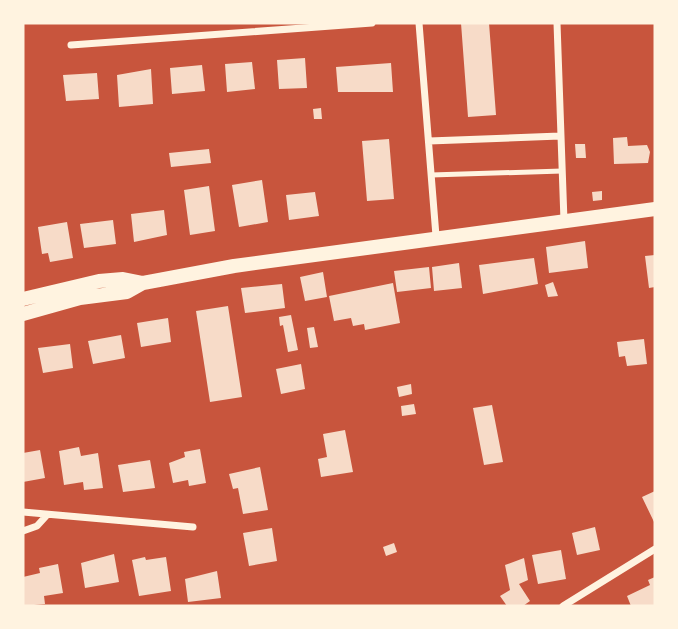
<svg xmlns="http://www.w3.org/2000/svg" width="678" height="629" font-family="Figtree,sans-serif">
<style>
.building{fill:#f7dbc8}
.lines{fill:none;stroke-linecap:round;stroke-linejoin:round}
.service{stroke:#fff3e0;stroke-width:5}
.minor{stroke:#fff3e0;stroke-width:7}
.secondary{stroke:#fff3e0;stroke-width:14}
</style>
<rect width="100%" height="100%" fill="#c8553d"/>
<!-- building -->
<path class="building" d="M 461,23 L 489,23 L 496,115 L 468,117 Z
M 305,58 L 307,88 L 279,89 L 277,60 Z
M 252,62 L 255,89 L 227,92 L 225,64 Z
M 391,63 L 393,92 L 338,92 L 336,67 Z
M 202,65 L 205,91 L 172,94 L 170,68 Z
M 151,69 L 153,104 L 119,107 L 117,75 Z
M 97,73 L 99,99 L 66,101 L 63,75 Z
M 321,108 L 322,119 L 314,119 L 313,109 Z
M 627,137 L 628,146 L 647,145 L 650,152 L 648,163 L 614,164 L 613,138 Z
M 389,139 L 394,199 L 367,201 L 362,141 Z
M 575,144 L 585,144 L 586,158 L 576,158 Z
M 209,149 L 211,163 L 171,167 L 169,153 Z
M 262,180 L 268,222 L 239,227 L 232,185 Z
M 209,186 L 215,231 L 190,235 L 184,190 Z
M 602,191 L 602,200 L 593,201 L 592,192 Z
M 315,192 L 319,216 L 289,220 L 286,195 Z
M 164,210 L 167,235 L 134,242 L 131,214 Z
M 113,220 L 116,244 L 84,248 L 80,224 Z
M 67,222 L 73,258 L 50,262 L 48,253 L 42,254 L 38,227 Z
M 585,241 L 588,268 L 549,273 L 546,247 Z
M 655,255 L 655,287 L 649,288 L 645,256 Z
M 534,258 L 538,284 L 483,294 L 479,265 Z
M 459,263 L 462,288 L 434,291 L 432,267 Z
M 429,267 L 431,288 L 397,292 L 394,271 Z
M 323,272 L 327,297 L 305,301 L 300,277 Z
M 553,282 L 558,296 L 548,297 L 545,285 Z
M 393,283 L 400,323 L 365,330 L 364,324 L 353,326 L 351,318 L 334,321 L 329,296 Z
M 282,284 L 285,308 L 245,313 L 241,288 Z
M 228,306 L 242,397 L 210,402 L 196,311 Z
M 291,315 L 298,350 L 288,352 L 283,325 L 280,326 L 279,317 Z
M 168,318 L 171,342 L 141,347 L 137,323 Z
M 314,327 L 318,347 L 310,348 L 307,328 Z
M 121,335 L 125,358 L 93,364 L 88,341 Z
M 644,339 L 647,364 L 627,366 L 625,356 L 619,357 L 617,342 Z
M 70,344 L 73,368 L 43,373 L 38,348 Z
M 301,364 L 305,389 L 281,394 L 276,369 Z
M 411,384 L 412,394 L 399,397 L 397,387 Z
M 414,404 L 416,414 L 402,416 L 401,406 Z
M 492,405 L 503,462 L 484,465 L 473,408 Z
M 345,430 L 353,472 L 321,477 L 318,459 L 327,457 L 323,434 Z
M 79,447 L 81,456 L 98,453 L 103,488 L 84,490 L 83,482 L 64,485 L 59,451 Z
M 200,449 L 206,483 L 189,486 L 188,480 L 173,483 L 169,463 L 185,457 L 184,452 Z
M 40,450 L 45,478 L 23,482 L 23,453 Z
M 150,460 L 155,488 L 123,492 L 118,465 Z
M 260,467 L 268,510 L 243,514 L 238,488 L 233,489 L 229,474 Z
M 655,491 L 655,524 L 642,497 Z
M 595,527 L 600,550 L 577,555 L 572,533 Z
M 272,528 L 277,561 L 249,566 L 243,533 Z
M 394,543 L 397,552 L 386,556 L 383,547 Z
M 561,550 L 566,579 L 538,584 L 532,555 Z
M 114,554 L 119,582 L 85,588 L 81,563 Z
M 145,557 L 146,560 L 166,557 L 171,591 L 139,596 L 132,560 Z
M 524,558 L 528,580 L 519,584 L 530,601 L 523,606 L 507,606 L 500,596 L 510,590 L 505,565 Z
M 58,564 L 63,593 L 44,596 L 45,604 L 23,606 L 23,577 L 40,573 L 39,568 Z
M 217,571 L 221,598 L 188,602 L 185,579 Z
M 655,577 L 655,606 L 631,606 L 627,596 L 650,585 L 648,580 Z"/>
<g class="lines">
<!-- service -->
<path class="service" d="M 431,175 L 562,171"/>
<!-- minor -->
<path class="minor" d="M 419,23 L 436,236
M 557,23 L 564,221
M 71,45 L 372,23
M 429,141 L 560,136
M 23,512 L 193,527
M 23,531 L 37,526 L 47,515
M 563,606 L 655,549"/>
<!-- secondary -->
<path class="secondary" d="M 23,299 L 99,281 L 123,279 L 143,283
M 23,314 L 80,298 L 127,292 L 143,283 L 234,266 L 655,209"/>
</g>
<!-- border -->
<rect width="678" height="629" fill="none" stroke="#fff3e0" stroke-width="49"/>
</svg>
